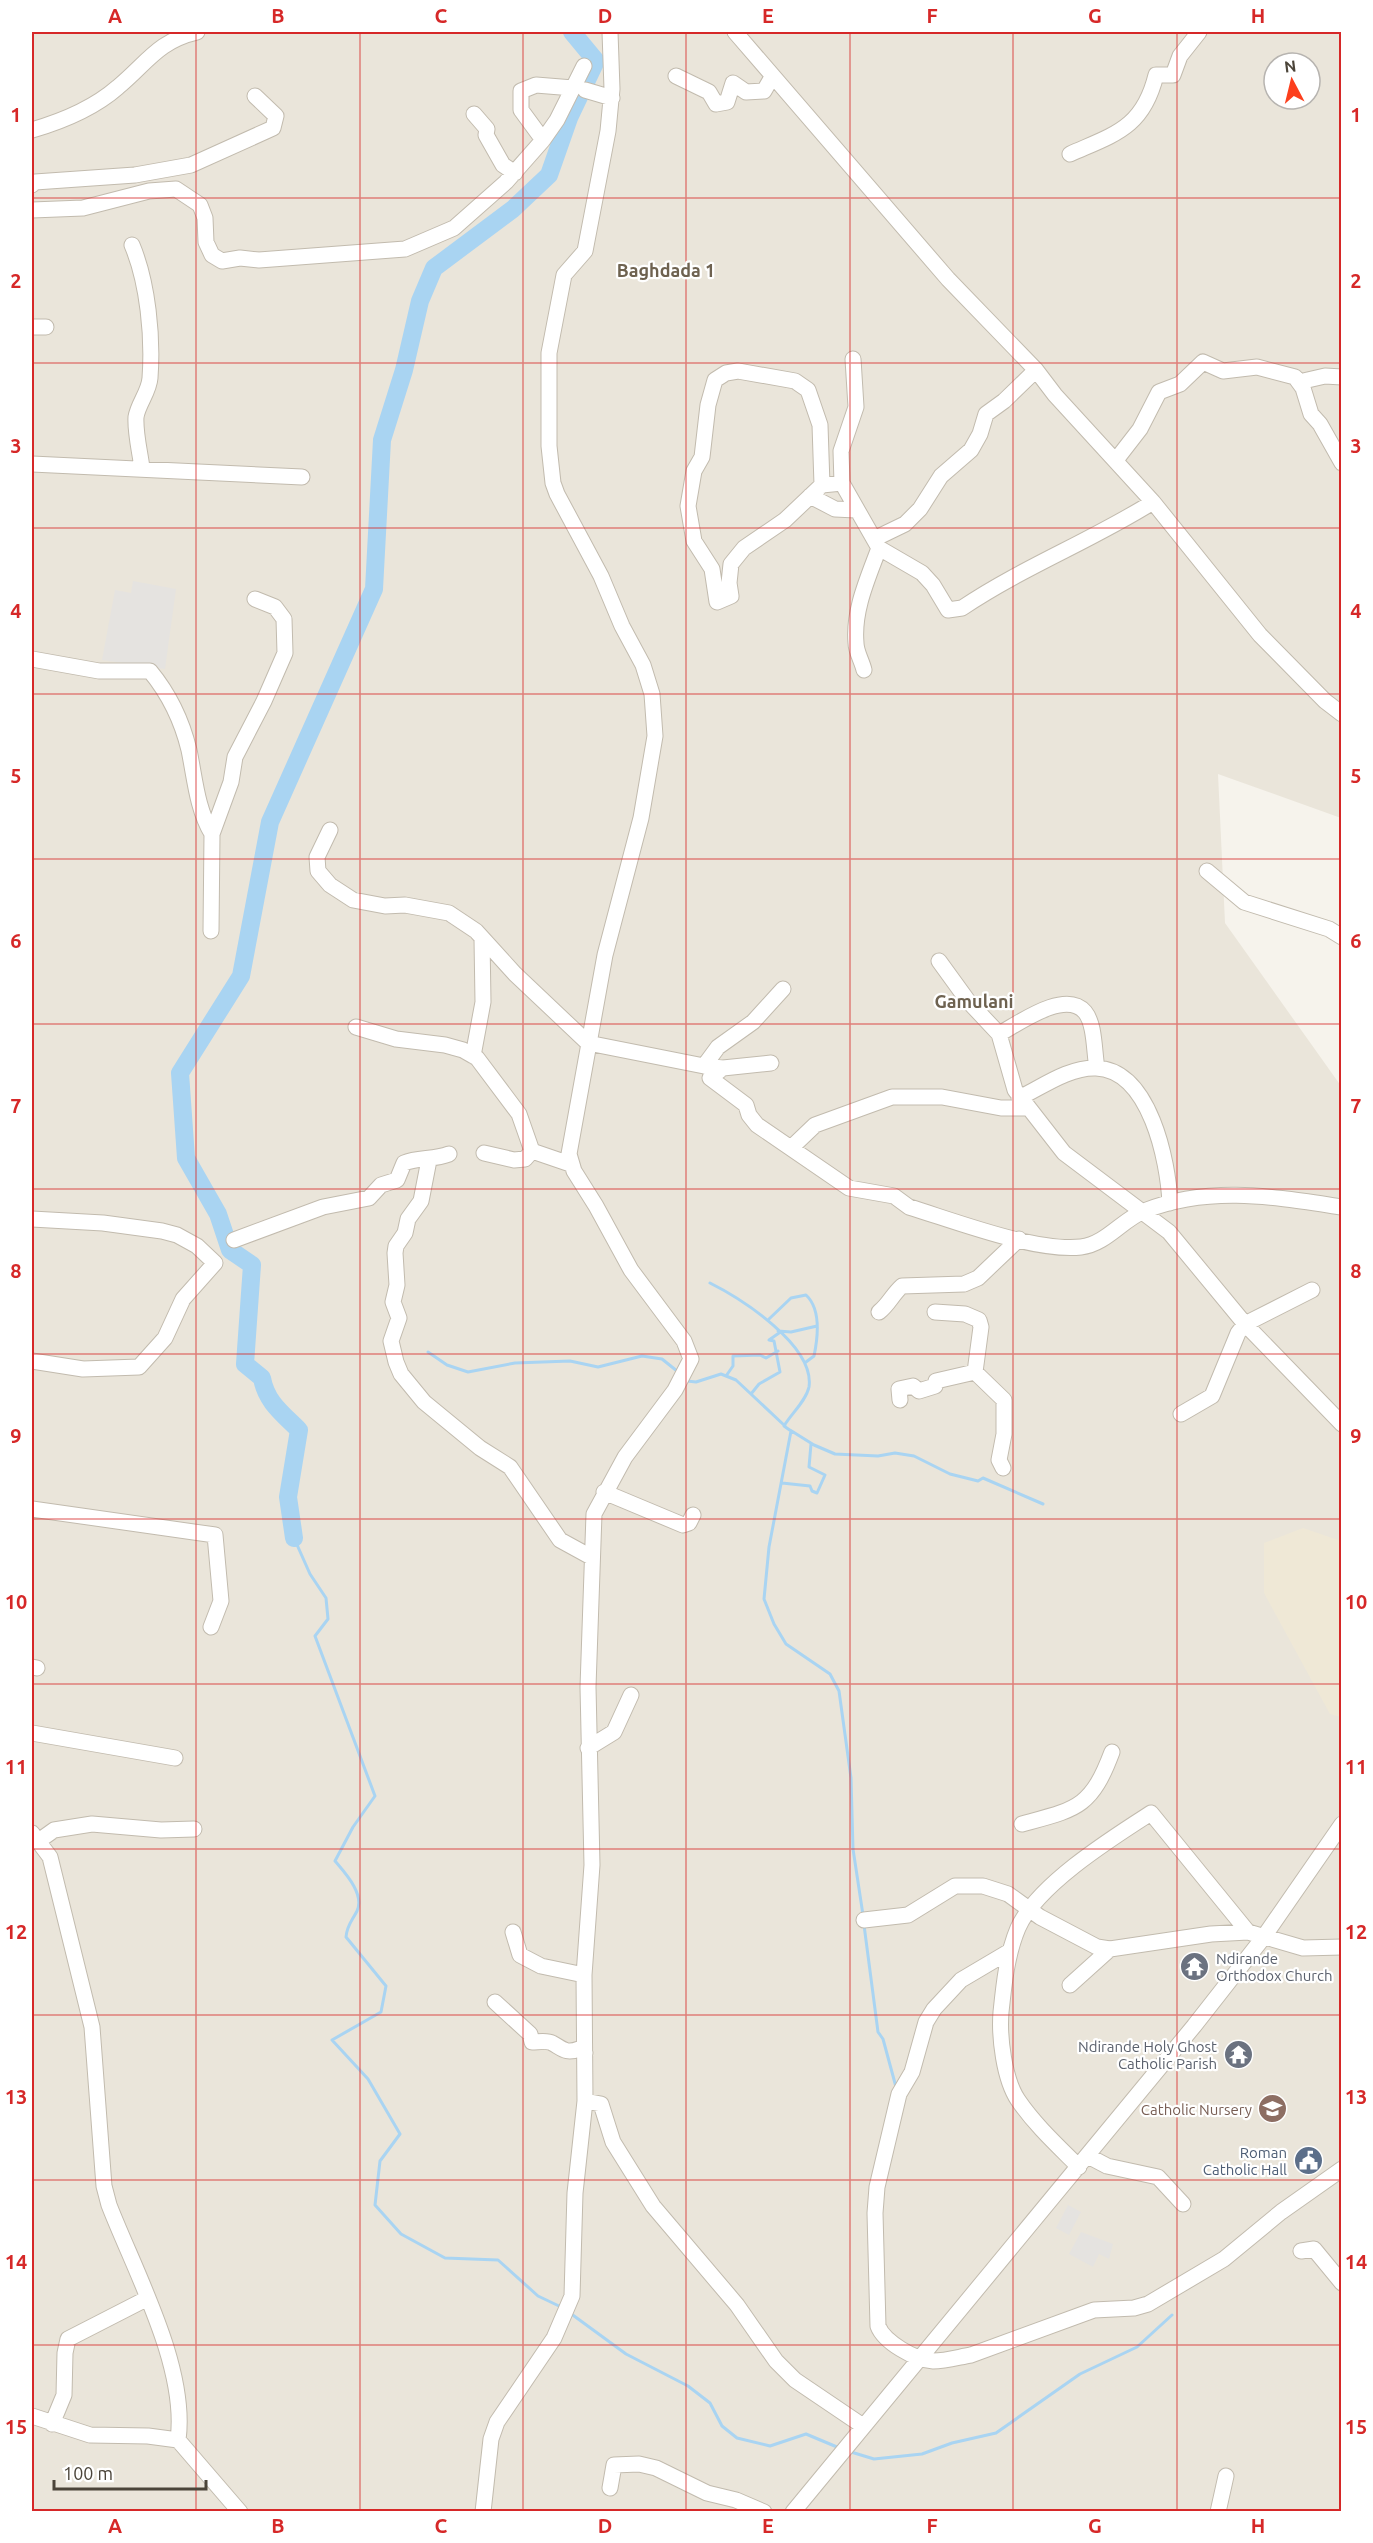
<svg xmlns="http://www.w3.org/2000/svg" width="1373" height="2543" font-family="Ubuntu,sans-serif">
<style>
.residential{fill:#eae5da;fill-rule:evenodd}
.education{fill:#efe8d6}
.parking{fill:#e5e3e0}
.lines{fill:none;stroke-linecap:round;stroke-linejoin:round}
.stream{stroke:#a9d4f2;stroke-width:3}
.river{stroke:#a9d4f2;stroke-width:18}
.minor-casing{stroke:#c2bbae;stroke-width:17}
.minor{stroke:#fff;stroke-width:15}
.grid{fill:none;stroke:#d62828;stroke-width:1.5;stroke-opacity:0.55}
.labels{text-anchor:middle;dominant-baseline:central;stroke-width:4.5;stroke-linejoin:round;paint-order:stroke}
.worship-label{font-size:15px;fill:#5b616d;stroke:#fff;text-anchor:start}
.education-label{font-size:15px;fill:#785e54;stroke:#fff;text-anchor:end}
.service-label{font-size:15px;fill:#4e5e75;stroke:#fff;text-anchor:end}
.quarter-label{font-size:18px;font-weight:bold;fill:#6e6250;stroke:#fff}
.neatline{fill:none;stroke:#d62828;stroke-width:2}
.grid-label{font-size:20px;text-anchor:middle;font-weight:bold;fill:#d62828}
</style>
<rect width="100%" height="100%" fill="#f6f3ec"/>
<!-- residential -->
<path class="residential" d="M 32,32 L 1341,32 L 1341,818 L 1218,774 L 1225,923 L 1341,1086 L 1341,2511 L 32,2512 ZM 1274,63 L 1310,63 L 1310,99 L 1274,99 Z"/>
<!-- education -->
<path class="education" d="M 1303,1528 L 1341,1541 L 1341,1717 L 1330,1714 L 1264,1593 L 1264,1543 Z"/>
<!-- parking -->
<path class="parking" d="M 133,581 L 176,589 L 165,669 L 102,660 L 115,590 L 131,593 Z
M 1068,2205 L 1081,2212 L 1069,2235 L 1056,2228 Z
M 1081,2232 L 1113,2244 L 1109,2259 L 1099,2254 L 1093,2267 L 1069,2254 Z"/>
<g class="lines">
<!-- stream -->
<path class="stream" d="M 710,1283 C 742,1299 815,1346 809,1387 C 806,1401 791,1414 784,1426 L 791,1431 L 769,1547 L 764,1599 L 774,1624 L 786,1644 L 830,1674 L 839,1691 L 851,1778 L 853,1849 L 863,1915
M 769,1319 L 791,1298 L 806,1295 C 821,1309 818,1337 814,1356 L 806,1362
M 778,1331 L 791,1332 L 817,1326
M 428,1352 L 447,1365 L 468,1372 L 515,1363 L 570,1361 L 598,1367 L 642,1356 L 662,1359 L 677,1371
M 726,1376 L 733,1366 L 733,1356 L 760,1355 L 766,1358 L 778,1351
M 687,1381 L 696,1382 L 721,1374 L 736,1380 L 785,1426
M 751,1394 L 759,1384 L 780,1372 L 774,1341 L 769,1340 L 779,1333
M 790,1430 L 814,1445 L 835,1454 L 878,1456 L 895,1453 L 914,1456 L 950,1474 L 978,1481 L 983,1478 L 1043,1504
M 782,1483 L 810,1486 L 812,1491 L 817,1493 L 825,1475 L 809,1467 L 811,1444
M 294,1538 L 310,1574 L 326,1598 L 328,1619 L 315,1636 L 375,1796 L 353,1827 L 335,1861 C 345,1873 365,1894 357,1911 C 352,1921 347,1925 346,1937 L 386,1986 L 381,2012 L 332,2040 L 368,2079 L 400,2134 L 380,2161 L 375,2205 L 401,2234 L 445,2258 L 498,2260 L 538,2296 L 559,2306
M 864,1925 L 878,2032 L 883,2039 L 896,2087
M 570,2313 L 626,2354 L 688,2386 L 710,2403 L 722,2426 L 737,2438 L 770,2446 L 806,2434 L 837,2447
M 851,2452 L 874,2459 L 922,2454 L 952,2443 L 996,2433 L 1080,2374 L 1137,2347 L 1172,2315"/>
<!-- river -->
<path class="river" d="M 294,1538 L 288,1497 L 299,1430 C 283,1414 266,1402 262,1378 L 245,1364 L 252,1265 L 230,1250 L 218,1214 L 186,1158 L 180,1073 L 241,976 L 270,822 L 374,589 L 382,440 L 404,370 L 420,301 L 434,268 L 513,209 L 549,175 L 569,118 L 596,61 L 572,32"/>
<defs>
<path id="minor" d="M 735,32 L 948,279 L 1036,370 L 1055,395 L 1153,502 L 1260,635 L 1325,701 L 1342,714
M 676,76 L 709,92 L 716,104 L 727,102 L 733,83 L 746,92 L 764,91 L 772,77
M 585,90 L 612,98
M 474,114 L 487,129 L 486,135 L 503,165 L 515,173
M 32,130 C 63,121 93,109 118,87 C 147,63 158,41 197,32
M 543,140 L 521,110 L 521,91 L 536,85 L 573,88
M 1070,154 C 1115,134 1143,128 1156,75 L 1173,75 L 1180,56 L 1199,32
M 32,185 L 35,182 L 135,175 L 191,165 L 273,128 L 276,116 L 255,96
M 32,210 L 83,208 L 149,191 L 176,189 L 200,205 L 205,218 L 206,242 L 212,255 L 222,261 L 240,258 L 259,260 L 405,249 L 454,228 L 506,182 L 543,140 L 557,120 L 584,66
M 132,245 C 148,283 153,337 150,378 C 149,392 138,404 136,417 C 135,433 140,452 142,468
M 32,327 L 46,327
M 853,359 L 856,407 L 841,451 L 842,483 L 879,548 L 922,573 L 933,585 L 948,610 L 962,608 C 1023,567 1091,541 1153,502
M 1299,382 L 1325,376 L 1342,377
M 1116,460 L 1140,429 L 1159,392 L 1180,384 L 1203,362 L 1223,371 L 1257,367 L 1295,377 L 1303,388 L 1311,414 L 1320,424 L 1342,463
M 32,464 L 302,477
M 822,485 L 820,425 L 808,390 L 795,381 L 738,371 L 726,373 L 715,380 L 708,405 L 702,457 L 694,471 L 688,506 L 694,541 L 712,569 L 717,602 L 731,596 L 729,583 L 731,564 L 744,548 L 785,520 L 822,485 L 842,483
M 810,496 L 835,509 L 856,510
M 874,539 L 905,524 L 920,509 L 941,476 L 971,450 L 980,434 L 986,414 L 1004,401 L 1036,370
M 32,659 L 99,671 L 150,671 C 169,694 182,721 189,750 C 195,779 197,809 212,834
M 864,670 C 862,661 856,652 856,643 C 853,610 868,578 879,548
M 330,830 L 317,857 L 318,871 L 330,885 L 353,900 L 385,906 L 405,905 L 449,913 L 476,931 L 515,974 L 588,1043 L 704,1066 L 723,1068 L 771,1063
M 1207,871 L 1244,902 L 1329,929 L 1342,937
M 211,931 L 212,834 L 231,782 L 235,757 L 264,701 L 285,653 L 284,619 L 275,607 L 255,599
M 939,961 L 968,1001 L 999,1034 L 1015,1090 L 1064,1153 L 1169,1232 L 1245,1324 L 1342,1424
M 356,1027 L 396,1039 L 445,1045 L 463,1050 L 477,1058 L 519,1114 L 532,1151
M 999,1034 C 1018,1024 1065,989 1085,1012 C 1095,1024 1094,1052 1097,1068
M 473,1056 L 483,1002 L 482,939
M 704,1066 L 718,1047 L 753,1022 L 783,989
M 723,1068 L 710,1078 L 746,1105 L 749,1115 L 757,1125 L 849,1188 L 894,1196 L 909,1207 C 955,1221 1035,1252 1081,1247 C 1106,1244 1122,1220 1144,1211 C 1211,1185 1274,1197 1342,1207
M 1019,1098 C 1042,1087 1069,1067 1096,1068 C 1150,1070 1168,1161 1170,1203
M 792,1147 L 815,1125 L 892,1097 L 942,1097 L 1001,1108 L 1026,1108
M 532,1151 L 570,1164
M 484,1153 L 514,1160 L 525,1159 L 532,1151
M 429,1160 L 421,1201 L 408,1219 L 405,1233 L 396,1246 L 395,1253 L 397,1285 L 393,1302 L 399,1318 L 391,1341 L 396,1362 L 401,1374 L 424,1402 L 480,1448 L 510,1467 L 560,1540 L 591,1557
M 32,1219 L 103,1223 L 162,1231 L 177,1235 L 197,1246 L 215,1263 L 183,1299 L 165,1338 L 139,1367 L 83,1369 L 32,1361
M 234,1240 L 323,1207 L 369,1198 L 381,1185 L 397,1180 L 404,1163 C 418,1157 434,1160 449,1154
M 879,1312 C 889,1304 892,1295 902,1286 L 964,1284 L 978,1278 L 1019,1239
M 935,1312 L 965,1314 L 979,1320 L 981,1327 L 975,1372 L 1004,1400 L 1004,1434 L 999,1460 L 1003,1468
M 900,1400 L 899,1389 L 913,1386 L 919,1391 L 935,1386 L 936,1381 L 975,1372
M 1181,1414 L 1212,1396 L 1238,1333 L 1245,1324 L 1312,1290
M 604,1492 L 683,1525 L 689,1523 L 693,1515
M 32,1509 L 215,1535 L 221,1601 L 211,1627
M 32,1667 L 37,1668
M 32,1733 L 175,1758
M 588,1748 L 614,1732 L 631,1695
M 1022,1824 C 1077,1809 1091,1808 1112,1752
M 32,1833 L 50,1857 L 92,2027 L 104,2186 L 109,2205 C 135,2272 188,2368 178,2440
M 40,1840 L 54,1830 L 92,1824 L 161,1830 L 194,1829
M 864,1920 L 908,1915 L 955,1886 L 983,1886 L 1008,1894 L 1040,1917 L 1097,1947 L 1110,1949 L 1211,1934 L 1248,1932 L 1303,1948 L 1342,1947
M 513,1932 L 520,1955 L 541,1966 L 584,1975
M 1010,1951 L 961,1980 L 934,2009 L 926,2022 L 912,2072 L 899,2094 L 877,2187 L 875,2213 L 878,2326 C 884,2342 915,2360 933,2361 C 946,2361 959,2357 971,2355 L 1094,2310 L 1134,2308 L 1148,2304 L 1224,2259 L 1281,2212 L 1342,2169
M 1070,1985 L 1110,1949
M 495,2002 L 530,2034 L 532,2042 C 538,2042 547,2040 552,2043 C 563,2049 566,2054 579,2049 L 585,2053
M 585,2101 L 601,2104 L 613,2142 L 653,2206 L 737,2305 L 776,2361 L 795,2380 L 863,2426
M 1088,2156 L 1107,2166 L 1158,2177 L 1183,2204
M 1079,2167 C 1058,2146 1035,2125 1018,2100 C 1004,2079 999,2037 1001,2012 C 1004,1983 1007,1954 1018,1928 C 1037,1885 1112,1838 1151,1813 L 1248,1932
M 1301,2251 L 1314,2249 L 1342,2283
M 32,2416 L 90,2435 L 148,2436 L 178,2440 L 240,2512
M 52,2424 L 64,2395 L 65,2353 L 68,2339 L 148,2298
M 610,2488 L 614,2465 L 639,2464 L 656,2468 L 707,2493 L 736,2500 L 764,2512
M 483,2512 L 491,2439 L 497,2422 L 554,2338 L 572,2296 L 575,2193 L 585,2101 L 584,1975 L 592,1865 L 588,1687 L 594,1514 L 625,1457 L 675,1390 L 691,1359 L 684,1341 L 631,1270 L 596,1206 L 574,1171 L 569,1154 L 605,955 L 641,818 L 655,736 L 652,694 L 643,665 L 622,626 L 601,576 L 557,494 L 553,483 L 549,446 L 549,353 L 564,275 L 585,251 L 608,131 L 612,89 L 610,32
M 793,2512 L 1194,2026 L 1263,1938 L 1342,1824
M 1218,2512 L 1226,2476"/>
</defs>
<!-- minor casing -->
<use href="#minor" class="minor-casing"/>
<!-- minor -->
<use href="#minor" class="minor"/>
</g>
<!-- grid -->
<path class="grid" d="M 196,32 L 196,2512M 360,32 L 360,2512M 523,32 L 523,2512M 686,32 L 686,2512M 850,32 L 850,2512M 1013,32 L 1013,2512M 1177,32 L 1177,2512M 32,198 L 1342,198M 32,363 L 1342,363M 32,528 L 1342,528M 32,694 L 1342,694M 32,859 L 1342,859M 32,1024 L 1342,1024M 32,1189 L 1342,1189M 32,1354 L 1342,1354M 32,1519 L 1342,1519M 32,1684 L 1342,1684M 32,1849 L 1342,1849M 32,2015 L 1342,2015M 32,2180 L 1342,2180M 32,2345 L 1342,2345"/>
<!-- icons -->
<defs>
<symbol id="temple-disc" viewBox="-11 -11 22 22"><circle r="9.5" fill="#6b7280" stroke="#fff"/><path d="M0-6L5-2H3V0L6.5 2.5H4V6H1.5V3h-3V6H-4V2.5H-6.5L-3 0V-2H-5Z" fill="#fff"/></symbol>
<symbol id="school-disc" viewBox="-11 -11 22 22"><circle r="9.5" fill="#8d6e63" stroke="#fff"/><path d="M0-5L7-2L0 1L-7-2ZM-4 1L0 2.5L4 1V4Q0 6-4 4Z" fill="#fff"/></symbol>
<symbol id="civic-disc" viewBox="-11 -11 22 22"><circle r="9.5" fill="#5c6f8a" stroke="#fff"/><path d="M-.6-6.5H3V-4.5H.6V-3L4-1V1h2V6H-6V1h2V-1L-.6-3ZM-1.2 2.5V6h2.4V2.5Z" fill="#fff"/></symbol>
</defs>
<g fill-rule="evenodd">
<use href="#temple-disc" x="1178" y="1950" width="33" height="33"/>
<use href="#temple-disc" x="1222" y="2038" width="33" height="33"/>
<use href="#school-disc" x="1256" y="2092" width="33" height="33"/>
<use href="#civic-disc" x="1292" y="2144" width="33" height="33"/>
</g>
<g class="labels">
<!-- worship labels -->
<g class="worship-label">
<text x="1216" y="1958">Ndirande<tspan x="1216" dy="17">Orthodox Church</tspan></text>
<text x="1217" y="2046" text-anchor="end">Ndirande Holy Ghost<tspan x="1217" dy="17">Catholic Parish</tspan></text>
</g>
<!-- education labels -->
<g class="education-label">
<text x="1252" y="2109">Catholic Nursery</text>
</g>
<!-- service labels -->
<g class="service-label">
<text x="1287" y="2152">Roman<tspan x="1287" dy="17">Catholic Hall</tspan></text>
</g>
<!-- quarter labels -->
<g class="quarter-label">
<text x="666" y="270">Baghdada 1</text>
<text x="974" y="1001">Gamulani</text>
</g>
</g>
<!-- border -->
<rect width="1373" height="2543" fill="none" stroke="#ffffff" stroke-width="66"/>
<!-- north arrow -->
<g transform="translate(1292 81) rotate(353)"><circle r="28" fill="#ffffff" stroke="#b7b4b0" stroke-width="1.5"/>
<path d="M0-4.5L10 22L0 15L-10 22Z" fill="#fc3f1d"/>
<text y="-9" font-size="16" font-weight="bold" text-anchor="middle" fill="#4b4439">N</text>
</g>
<!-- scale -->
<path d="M54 2480v9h152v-9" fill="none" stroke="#4b4439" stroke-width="3"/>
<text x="63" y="2480" font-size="18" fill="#4b4439" stroke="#ffffff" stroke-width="4.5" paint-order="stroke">100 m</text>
<rect x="33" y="33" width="1307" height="2477" class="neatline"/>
<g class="grid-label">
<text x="115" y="23">A</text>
<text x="278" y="23">B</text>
<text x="441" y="23">C</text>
<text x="605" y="23">D</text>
<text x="768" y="23">E</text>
<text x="932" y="23">F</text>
<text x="1095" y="23">G</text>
<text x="1258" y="23">H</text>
<text x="16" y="122">1</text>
<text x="1356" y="122">1</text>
<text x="16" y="288">2</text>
<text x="1356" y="288">2</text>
<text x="16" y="453">3</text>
<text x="1356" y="453">3</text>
<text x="16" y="618">4</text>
<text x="1356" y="618">4</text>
<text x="16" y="783">5</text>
<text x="1356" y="783">5</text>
<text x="16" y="948">6</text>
<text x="1356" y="948">6</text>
<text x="16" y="1113">7</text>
<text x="1356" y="1113">7</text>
<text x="16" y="1278">8</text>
<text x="1356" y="1278">8</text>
<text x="16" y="1443">9</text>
<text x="1356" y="1443">9</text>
<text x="16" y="1609">10</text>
<text x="1356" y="1609">10</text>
<text x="16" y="1774">11</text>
<text x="1356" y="1774">11</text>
<text x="16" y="1939">12</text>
<text x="1356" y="1939">12</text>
<text x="16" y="2104">13</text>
<text x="1356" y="2104">13</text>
<text x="16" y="2269">14</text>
<text x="1356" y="2269">14</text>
<text x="16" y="2434">15</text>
<text x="1356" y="2434">15</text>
<text x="115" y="2533">A</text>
<text x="278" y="2533">B</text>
<text x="441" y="2533">C</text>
<text x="605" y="2533">D</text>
<text x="768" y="2533">E</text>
<text x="932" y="2533">F</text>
<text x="1095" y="2533">G</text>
<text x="1258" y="2533">H</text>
</g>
</svg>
